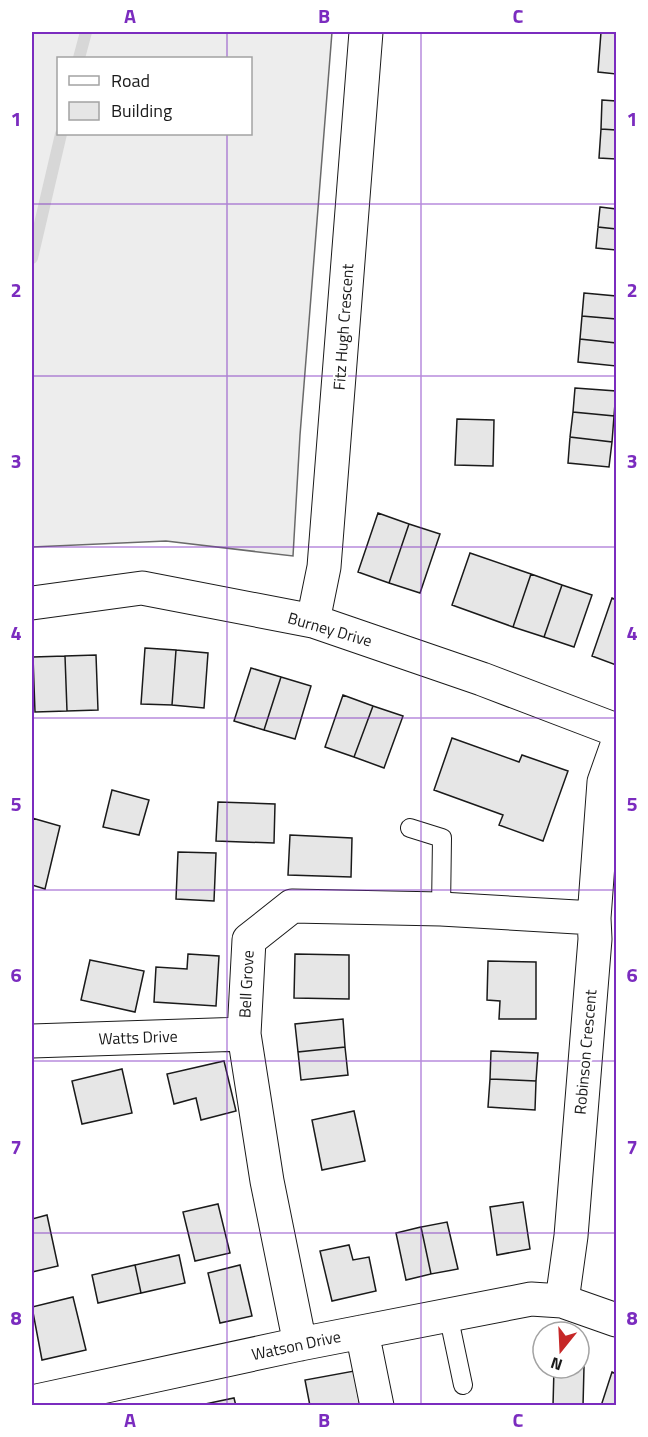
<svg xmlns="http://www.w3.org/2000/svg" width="648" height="1437" font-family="'Titillium Web',sans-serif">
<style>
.built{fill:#ededed;stroke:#6a6a6a;stroke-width:1.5;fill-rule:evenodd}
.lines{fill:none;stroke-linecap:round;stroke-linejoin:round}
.stream{stroke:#d7d7d7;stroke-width:12}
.building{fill:#e6e6e6;stroke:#1a1a1a;stroke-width:1.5}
.lane-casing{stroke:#1a1a1a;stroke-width:20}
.street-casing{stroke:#1a1a1a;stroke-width:35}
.lane{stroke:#fff;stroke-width:18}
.street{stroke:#fff;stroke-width:33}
.grid{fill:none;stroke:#7b2cbf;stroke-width:1.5;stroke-opacity:0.55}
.labels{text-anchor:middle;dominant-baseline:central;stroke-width:4.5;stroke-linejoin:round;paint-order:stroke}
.street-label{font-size:16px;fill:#1a1a1a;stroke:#fff}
.neatline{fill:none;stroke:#7b2cbf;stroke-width:2}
.grid-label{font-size:20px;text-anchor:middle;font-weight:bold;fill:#7b2cbf}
</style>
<rect width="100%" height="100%" fill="#fff"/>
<!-- built -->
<path class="built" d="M 32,32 L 332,32 L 300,435 L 293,556 L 166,541 L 32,547 ZM 250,58 L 250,134 L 58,134 L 58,58 Z"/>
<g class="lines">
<!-- stream -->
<path class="stream" d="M 79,58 L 86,32
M 32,258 L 61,134"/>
</g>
<!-- building -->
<path class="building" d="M 601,32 L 616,32 L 616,74 L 598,72 Z
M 602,100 L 616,101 L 616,130 L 601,129 Z
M 601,129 L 616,130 L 616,159 L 599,158 Z
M 600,207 L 616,209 L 616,229 L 598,227 Z
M 598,227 L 616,229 L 616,250 L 596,248 Z
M 584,293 L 616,296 L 616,319 L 582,316 Z
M 582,316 L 616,319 L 616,343 L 580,339 Z
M 580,339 L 616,343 L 616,366 L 578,362 Z
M 575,388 L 616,391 L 614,416 L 573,412 Z
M 573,412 L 614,416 L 612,442 L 570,437 Z
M 457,419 L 494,420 L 493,466 L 455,465 Z
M 570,437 L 612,442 L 609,467 L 568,463 Z
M 378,513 L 409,524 L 389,583 L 358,572 Z
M 409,524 L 440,534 L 420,593 L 389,583 Z
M 470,553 L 531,574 L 513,627 L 452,605 Z
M 531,574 L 562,585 L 544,637 L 513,627 Z
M 562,585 L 592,595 L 574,647 L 544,637 Z
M 612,598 L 616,600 L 616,665 L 592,656 Z
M 145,648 L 176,650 L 172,705 L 141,704 Z
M 176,650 L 208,653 L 204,708 L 172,705 Z
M 96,655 L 98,710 L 67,711 L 65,656 Z
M 65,656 L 67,711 L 35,712 L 33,657 Z
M 251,668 L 281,677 L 264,730 L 234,721 Z
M 281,677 L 311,686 L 295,739 L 264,730 Z
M 343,695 L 373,706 L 354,757 L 325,747 Z
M 373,706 L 403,716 L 384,768 L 354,757 Z
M 452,738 L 519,762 L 522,755 L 568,771 L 543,841 L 499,825 L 503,815 L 434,790 Z
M 112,790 L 149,800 L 139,835 L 103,827 Z
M 218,802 L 275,804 L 274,843 L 216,841 Z
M 32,818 L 60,826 L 45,889 L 32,885 Z
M 290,835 L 352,838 L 351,877 L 288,875 Z
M 178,852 L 216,853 L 214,901 L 176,899 Z
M 188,954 L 219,956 L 216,1006 L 154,1002 L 156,967 L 187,969 Z
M 295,954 L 349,955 L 349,999 L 294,998 Z
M 90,960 L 144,971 L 135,1012 L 81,1000 Z
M 488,961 L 536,962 L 536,1019 L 499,1019 L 500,1001 L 487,1000 Z
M 343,1019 L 345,1047 L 298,1052 L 295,1024 Z
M 345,1047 L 348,1075 L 301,1080 L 298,1052 Z
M 491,1051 L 538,1053 L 536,1081 L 490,1079 Z
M 224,1061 L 236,1111 L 201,1120 L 196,1098 L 174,1104 L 167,1074 Z
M 122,1069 L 132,1113 L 82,1124 L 72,1081 Z
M 490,1079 L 536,1081 L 535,1110 L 488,1107 Z
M 354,1111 L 365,1161 L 322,1170 L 312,1120 Z
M 523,1202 L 530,1249 L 497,1255 L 490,1207 Z
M 218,1204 L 230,1253 L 195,1261 L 183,1212 Z
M 47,1215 L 58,1266 L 32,1272 L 32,1219 Z
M 447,1222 L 458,1269 L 431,1274 L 421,1227 Z
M 421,1227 L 431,1274 L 406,1280 L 396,1233 Z
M 349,1245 L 353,1260 L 369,1257 L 376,1291 L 332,1301 L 320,1251 Z
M 179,1255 L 185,1283 L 141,1293 L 135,1265 Z
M 135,1265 L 141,1293 L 98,1303 L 92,1275 Z
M 240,1265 L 252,1316 L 220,1323 L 208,1273 Z
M 73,1297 L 86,1350 L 42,1360 L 32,1307 Z
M 584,1367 L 583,1406 L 553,1406 L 554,1368 Z
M 354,1371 L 360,1405 L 310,1406 L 305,1380 Z
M 612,1372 L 616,1374 L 616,1406 L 601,1406 Z
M 234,1398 L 236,1406 L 200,1406 L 200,1405 Z"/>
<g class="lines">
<defs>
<path id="lane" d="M 410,828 L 442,838 L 441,909
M 448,1314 L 463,1385"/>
<path id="street" d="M 32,603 L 142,588 L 313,621 L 482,679 L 616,730
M 313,621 L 324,567 L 366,32
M 32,1041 L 244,1034
M 562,1301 L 571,1236 L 595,939 L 594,918 L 604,782 L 616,748
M 362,1332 L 377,1406
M 300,1344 L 267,1181 L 244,1034 L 249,940 L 292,906 L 441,909 L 594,918
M 32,1402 L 300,1344 L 531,1299 L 562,1301 L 616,1320"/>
</defs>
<!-- lane casing -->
<use href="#lane" class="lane-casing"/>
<!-- street casing -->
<use href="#street" class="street-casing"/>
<!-- lane -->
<use href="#lane" class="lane"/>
<!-- street -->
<use href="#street" class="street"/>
</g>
<!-- grid -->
<path class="grid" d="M 227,32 L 227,58M 421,32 L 421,1406M 227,134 L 227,1406M 32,204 L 616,204M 32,376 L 616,376M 32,547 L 616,547M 32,718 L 616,718M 32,890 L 616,890M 32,1061 L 616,1061M 32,1233 L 616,1233"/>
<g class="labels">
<!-- street labels -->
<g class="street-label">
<text transform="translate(343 327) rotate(-86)">Fitz Hugh Crescent</text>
<text transform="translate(330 629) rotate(16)">Burney Drive</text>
<text transform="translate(246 984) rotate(-87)">Bell Grove</text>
<text transform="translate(138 1037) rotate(-2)">Watts Drive</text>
<text transform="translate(585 1052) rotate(-85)">Robinson Crescent</text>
<text transform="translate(296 1345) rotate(-12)">Watson Drive</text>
</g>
</g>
<!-- border -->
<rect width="648" height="1437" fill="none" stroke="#ffffff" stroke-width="66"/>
<!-- legend -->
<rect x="57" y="57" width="195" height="78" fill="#ffffff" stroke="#a3a3a3" stroke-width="1.5"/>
<rect x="69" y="76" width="30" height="9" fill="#ffffff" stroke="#a3a3a3" stroke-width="1.5"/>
<text x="111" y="87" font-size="18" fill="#1a1a1a">Road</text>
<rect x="69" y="102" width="30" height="18" fill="#e6e6e6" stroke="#a3a3a3" stroke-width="1.5"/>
<text x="111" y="117" font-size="18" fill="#1a1a1a">Building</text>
<!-- north arrow -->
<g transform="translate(561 1350) rotate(198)"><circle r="28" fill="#ffffff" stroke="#a3a3a3" stroke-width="1.5"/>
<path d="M0-4.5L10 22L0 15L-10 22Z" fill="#c62828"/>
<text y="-9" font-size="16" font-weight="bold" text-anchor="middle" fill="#1a1a1a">N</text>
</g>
<rect x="33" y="33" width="582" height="1371" class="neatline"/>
<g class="grid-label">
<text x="130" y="23">A</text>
<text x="324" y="23">B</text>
<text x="518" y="23">C</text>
<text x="16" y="126">1</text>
<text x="632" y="126">1</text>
<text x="16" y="297">2</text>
<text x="632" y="297">2</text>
<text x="16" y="468">3</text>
<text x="632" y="468">3</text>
<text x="16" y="640">4</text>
<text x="632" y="640">4</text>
<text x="16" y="811">5</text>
<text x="632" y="811">5</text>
<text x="16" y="982">6</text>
<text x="632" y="982">6</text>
<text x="16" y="1154">7</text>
<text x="632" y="1154">7</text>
<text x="16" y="1325">8</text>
<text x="632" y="1325">8</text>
<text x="130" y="1427">A</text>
<text x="324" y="1427">B</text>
<text x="518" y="1427">C</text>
</g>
</svg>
